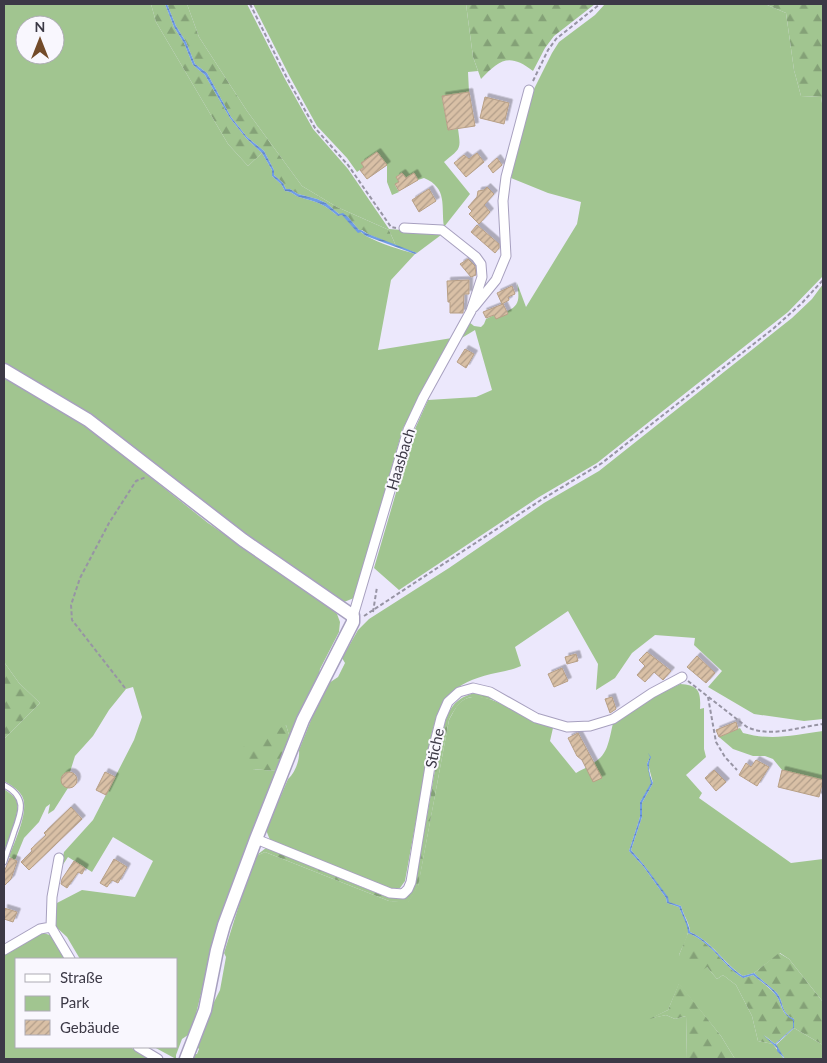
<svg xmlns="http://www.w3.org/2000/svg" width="827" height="1063" font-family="Lato,sans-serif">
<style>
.green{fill:#a1c590;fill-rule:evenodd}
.forest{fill:url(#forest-firs)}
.water{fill:url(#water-rules)}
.building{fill:url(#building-hatch);stroke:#b79f86;filter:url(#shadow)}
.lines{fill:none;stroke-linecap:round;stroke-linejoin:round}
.lane-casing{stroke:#a7a0bf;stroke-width:7}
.street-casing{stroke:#a7a0bf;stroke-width:11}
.secondary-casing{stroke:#a7a0bf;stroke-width:15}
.path{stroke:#9794a4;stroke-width:2;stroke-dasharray:4 2.5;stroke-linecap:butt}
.lane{stroke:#fff;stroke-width:4.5}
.street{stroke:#fff;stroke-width:9}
.secondary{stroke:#fff;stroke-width:12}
.labels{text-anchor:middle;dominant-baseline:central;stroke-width:4;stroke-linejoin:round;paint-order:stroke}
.street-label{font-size:15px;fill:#3c3946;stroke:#f9f7fe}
</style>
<defs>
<pattern id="forest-firs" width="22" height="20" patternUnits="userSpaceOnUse" patternTransform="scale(1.25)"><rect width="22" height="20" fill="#a1c590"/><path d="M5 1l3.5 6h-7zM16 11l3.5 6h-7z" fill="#84a177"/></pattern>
<pattern id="water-rules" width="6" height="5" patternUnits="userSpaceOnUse" patternTransform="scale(1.25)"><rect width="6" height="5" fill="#709de4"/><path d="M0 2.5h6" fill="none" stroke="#5d81bb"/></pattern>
<pattern id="building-hatch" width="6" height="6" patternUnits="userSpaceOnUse" patternTransform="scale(1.25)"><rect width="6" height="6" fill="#d9c0a6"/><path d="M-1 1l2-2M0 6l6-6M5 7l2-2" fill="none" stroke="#b19d89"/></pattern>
<filter id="shadow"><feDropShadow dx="3.5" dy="-3.5" stdDeviation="0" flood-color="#0004"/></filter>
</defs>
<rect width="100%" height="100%" fill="#ece8fc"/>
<!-- green -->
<path class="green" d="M 4,4 L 151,4 L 156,22 L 228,144 L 248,166 L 262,153 L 272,170 L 272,176 L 281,184 L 285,191 C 291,191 294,195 299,197 C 319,203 321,202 338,216 L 342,215 C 351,221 357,230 366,236 C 381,244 399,249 415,254 L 391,280 L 378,350 L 452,338 L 403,428 L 354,598 L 344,602 L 244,535 L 91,415 L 4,364 ZM 25,25 L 55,25 L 55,55 L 25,55 Z
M 187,4 L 247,4 L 285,79 L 313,129 L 348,169 L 389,229 L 430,232 L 441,235 L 417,253 L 396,246 L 389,230 L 337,207 L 302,186 L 247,111 L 199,37 Z
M 253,4 L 466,4 L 473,57 L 478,71 L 468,72 L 469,92 L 442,97 L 448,130 L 458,129 C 461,150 461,148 444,162 L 470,194 L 444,227 C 441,206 448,188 424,178 L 418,180 L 414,173 L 406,178 L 402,173 L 396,177 L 399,182 L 395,185 L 399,192 L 392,195 L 387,182 L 387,165 L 377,152 L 362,163 L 364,167 L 357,172 L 347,158 L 317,126 L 290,77 Z
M 605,4 L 765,4 L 786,13 L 794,70 L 801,96 L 821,97 L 823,109 L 823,276 L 788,312 L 597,463 L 539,497 L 399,590 L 374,568 L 414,431 L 428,400 L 476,397 L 492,390 L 475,330 L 460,339 L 469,322 L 474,326 L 481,327 L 484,324 L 486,319 L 494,315 L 496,318 L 508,314 L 507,311 C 521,306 519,296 517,283 L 526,307 L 577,224 L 581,202 L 548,193 L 511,178 L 532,93 L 552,53 L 559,42 L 595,15 Z
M 823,284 L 823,719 L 804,721 L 754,714 L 708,687 L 722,671 L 694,645 L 695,638 L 655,635 L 632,653 L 615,678 L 596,690 L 598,664 L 568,611 L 515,647 L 521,666 C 512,670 501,672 491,674 C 454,683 441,697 432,733 L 405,881 L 400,888 L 390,889 L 270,840 L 266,830 L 288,779 C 295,773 300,760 299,750 L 321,695 L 329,683 L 338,677 L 345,663 L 342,658 L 358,630 L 369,619 L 449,568 L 544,503 L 599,471 L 792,318 L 812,299 Z
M 4,377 L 85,425 L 208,523 L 262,560 L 314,594 L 337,614 L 340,622 L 339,632 L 320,669 L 319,675 L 310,692 L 290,738 L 286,725 L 252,769 L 277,771 L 218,925 L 195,1018 L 188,1035 L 182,1039 L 176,1055 L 176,1059 L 154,1047 L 176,1047 L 176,959 L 80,959 L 67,937 L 55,926 L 55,904 L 82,890 L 135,897 L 153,861 L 113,837 L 92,872 L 68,857 L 60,869 L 64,852 L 93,820 L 134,740 L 142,717 L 133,687 L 126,689 L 109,710 L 93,736 L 75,756 L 70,772 L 65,774 L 62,778 L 63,784 L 68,788 L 54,810 L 48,814 L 50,804 L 46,807 L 39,822 L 24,838 L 15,860 L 9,857 C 14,843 30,810 22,796 C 18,789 11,785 4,781 L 4,739 L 40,703 L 19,683 L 4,662 Z
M 680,684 C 699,685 701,692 700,709 L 704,708 L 704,749 L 706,757 L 686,775 L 702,793 L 699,798 L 791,863 L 823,859 L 823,1002 L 789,959 L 780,953 L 754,973 L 743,976 C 723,963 713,942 690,932 C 690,923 683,915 681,906 L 668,902 L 667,897 L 644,865 L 631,850 L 642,817 L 642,803 L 653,783 L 648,764 L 650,757 L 647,764 L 652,783 L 640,802 L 640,817 L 629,851 L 643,866 L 666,898 L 667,903 L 679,907 C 681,914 686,920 688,926 C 690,935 682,947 679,955 L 707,967 L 717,979 L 723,975 L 736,985 L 752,1016 L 758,1041 L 773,1044 L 784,1059 L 735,1059 L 721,1036 L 679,984 L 668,1010 L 652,1018 L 666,1015 L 675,1019 L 686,1016 L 687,1059 L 192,1059 L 194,1054 L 197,1054 L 199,1049 L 197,1047 L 209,1012 L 220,990 L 226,957 L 224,953 L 254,857 L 265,852 L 389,901 L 408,902 L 418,886 L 449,720 C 453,713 456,705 462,701 C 482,686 517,714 534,722 C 540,724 547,726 553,728 L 550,741 L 576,773 C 606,757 606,756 613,723 L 653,697 Z
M 740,728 L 743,733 C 773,741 793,735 823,731 L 823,780 L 782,770 L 773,759 L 765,756 L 753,756 L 733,749 L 719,737 Z
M 4,789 C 8,792 13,795 16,799 C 22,811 8,840 4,852 Z
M 43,933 L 50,935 L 66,959 L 16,959 L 16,1047 L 130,1047 L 151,1059 L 4,1059 L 4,953 L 37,934 Z
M 794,1028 L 823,1045 L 823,1059 L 785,1059 L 776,1045 Z"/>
<!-- forest -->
<path class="forest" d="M 151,4 L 165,4 L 174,27 L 184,43 L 193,65 L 205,75 L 230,118 L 246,138 L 262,153 L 248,166 L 228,144 L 156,22 Z
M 167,4 L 187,4 L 199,37 L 247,111 L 302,186 L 337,207 L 389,230 L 396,246 L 368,234 L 362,230 L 359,230 L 348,217 L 339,214 L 326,203 L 317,199 L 298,194 L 290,189 L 286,189 L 283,183 L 274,175 L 274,170 L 264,151 L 247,137 L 231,117 L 207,73 L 195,64 L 186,42 L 176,26 Z
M 466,4 L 595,4 L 554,36 L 545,48 L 533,71 C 509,52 499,60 481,79 L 473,57 Z
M 765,4 L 823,4 L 823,109 L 821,97 L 801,96 L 794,70 L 786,13 Z
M 4,662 L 19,683 L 40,703 L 4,739 Z
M 474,693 L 488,695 L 502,702 C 473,696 464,690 449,720 L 418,887 L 408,903 L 389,901 L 265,852 L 254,857 L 266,848 L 389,898 L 405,898 L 415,885 L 441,735 C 448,713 450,700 474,693 Z
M 286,725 L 290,738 L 277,771 L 252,769 L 235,751 Z
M 688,933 C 713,943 722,965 743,978 L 753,975 C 760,981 769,987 775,994 C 783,1003 779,1013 793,1019 L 793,1028 L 775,1044 L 764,1035 L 773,1044 L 758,1041 L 752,1016 L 736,985 L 723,975 L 717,979 L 707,967 L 696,975 L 679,955 Z
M 779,953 L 789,959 L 823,1002 L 823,1045 L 794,1028 L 794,1019 C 779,1012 785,1002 776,992 C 770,986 761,980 754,973 Z
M 679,983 L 721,1036 L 735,1059 L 687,1059 L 686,1016 L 675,1019 L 666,1015 L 649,1019 L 668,1010 Z"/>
<!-- water -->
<path class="water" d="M 165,4 L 167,4 L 176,26 L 186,42 L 195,64 L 207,73 L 231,117 L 247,137 L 264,151 L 274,170 L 274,175 L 283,183 L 286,189 L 290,189 L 298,194 L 317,199 L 326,203 L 339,214 L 343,213 L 348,217 L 359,230 L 361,230 L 368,234 L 417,253 L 415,254 L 366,236 L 361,232 L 358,233 L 342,215 L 338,216 C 321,202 319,203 299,197 C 294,195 291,191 285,191 L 281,184 L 272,176 L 272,170 L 262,153 L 246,138 L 230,118 L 205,75 L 193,65 L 184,43 L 174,27 Z
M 648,753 L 651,757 C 647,766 649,774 653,783 L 642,803 L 642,817 L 631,850 L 644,865 L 668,897 L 669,902 L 681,906 C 683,915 689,923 690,932 C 713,942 723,964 743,976 L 754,973 C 761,980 770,986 776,992 C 785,1002 779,1012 794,1019 L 794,1028 L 776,1044 L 785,1059 L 777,1051 L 777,1048 L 763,1035 L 775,1044 L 793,1028 L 793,1020 C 779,1012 783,1003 775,994 C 770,987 760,981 753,975 L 743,978 C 722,965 713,943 688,933 C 688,924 682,916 679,907 L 667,903 L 666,898 L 643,866 L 629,851 L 640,817 L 640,802 L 651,783 L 647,764 L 650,757 Z"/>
<!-- building -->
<path class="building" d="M 469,92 L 475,126 L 448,130 L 442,96 Z
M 485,97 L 509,103 L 504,124 L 480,118 Z
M 377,152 L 387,165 L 367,179 L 360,170 L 364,167 L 361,163 Z
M 477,153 L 484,162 L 466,177 L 454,163 L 464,155 L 469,159 Z
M 497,158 L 502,165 L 493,173 L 488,166 Z
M 402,173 L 406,178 L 414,173 L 418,180 L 399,191 L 395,184 L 399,182 L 396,177 Z
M 487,187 L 494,194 L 484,205 L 490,212 L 479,224 L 469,214 L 472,211 L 468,207 L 477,197 L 478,191 L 484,190 Z
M 429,189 L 436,201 L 419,212 L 412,200 Z
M 477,225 L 499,244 L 499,248 L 495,253 L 471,232 Z
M 468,259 L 475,266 L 476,275 L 471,277 L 460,264 Z
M 469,280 L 469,294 L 464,294 L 463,313 L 450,313 L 450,302 L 448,302 L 447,281 Z
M 512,286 L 515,294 L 508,297 L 509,300 L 502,304 L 497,293 Z
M 503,304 L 508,314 L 496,319 L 494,315 L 486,318 L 483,312 Z
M 465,349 L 474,354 L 466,368 L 457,362 Z
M 647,652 L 671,671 L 663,680 L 654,672 L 645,682 L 637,675 L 645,666 L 639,660 Z
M 576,654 L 578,661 L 567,664 L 565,657 Z
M 697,656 L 715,673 L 706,683 L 687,667 Z
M 562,668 L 568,681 L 554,687 L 548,674 Z
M 612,697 L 616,709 L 610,713 L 605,699 Z
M 736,722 L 738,729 L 719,737 L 716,730 Z
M 578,733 L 602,778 L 593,782 L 582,760 L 577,756 L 568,738 Z
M 756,760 L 769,767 L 757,786 L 739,775 L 746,763 L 751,767 Z
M 714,770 L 726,782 L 716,791 L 705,778 Z
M 782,770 L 823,780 L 819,797 L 778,787 Z
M 105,772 L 115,777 L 106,795 L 96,790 Z
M61 780a8 8 0 1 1 16 0a8 8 0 1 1-16 0Z
M 71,807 L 82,819 L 29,870 L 21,862 L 32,851 L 31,849 L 46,835 L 44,833 Z
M 10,858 L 17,861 L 11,879 L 4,886 L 4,872 Z
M 114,859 L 127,867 L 118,883 L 112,880 L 107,887 L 100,883 Z
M 74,861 L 85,868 L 82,874 L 78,872 L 67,888 L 61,884 L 62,879 Z
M 4,908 L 17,912 L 13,922 L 4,919 Z"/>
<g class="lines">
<defs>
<path id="lane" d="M 4,785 C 27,797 22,811 14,832 C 11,842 7,852 4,862"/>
<path id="street" d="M 474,307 L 496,280 L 506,256 L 503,201 L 506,177 L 529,90
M 353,616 L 408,430 L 423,398 L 471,311 L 482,277 L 481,264 L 476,257 L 442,230 L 404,228
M 256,839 L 390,893 L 403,894 L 408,889 L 411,882 L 432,754 L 441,718 L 448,702 L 459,692 L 473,688 L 490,692 L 536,718 L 567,727 L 590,726 L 613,719 L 652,693 L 682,677
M 59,858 L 52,897 L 51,927 L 70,959
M 4,950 L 40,929 L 51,927
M 138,1047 L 158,1059"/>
<path id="secondary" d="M 4,370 L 88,420 L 243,540 L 353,616 L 353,622 L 303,720 L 256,839 L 224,925 L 217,950 L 205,1010 L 186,1059"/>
</defs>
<!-- lane casing -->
<use href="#lane" class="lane-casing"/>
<!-- street casing -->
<use href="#street" class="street-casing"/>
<!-- secondary casing -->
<use href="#secondary" class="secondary-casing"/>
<!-- path -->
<path class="path" d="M 250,4 L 287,78 L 315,128 L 348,165 L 391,227 L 396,228
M 533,81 L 548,50 L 556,39 L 600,4
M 373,612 L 377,587
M 364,616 L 541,500 L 602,463 L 774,328 L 802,303 L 823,280
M 688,681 L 747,727 C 770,738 799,727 823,724
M 125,688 L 72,620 L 71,605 L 80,578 L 109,523 L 136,481 L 146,477
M 708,697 L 716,742 L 725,757 L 737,770"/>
<!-- lane -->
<use href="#lane" class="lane"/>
<!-- street -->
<use href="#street" class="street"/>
<!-- secondary -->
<use href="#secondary" class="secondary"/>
</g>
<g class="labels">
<!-- street labels -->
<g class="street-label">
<text transform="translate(400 459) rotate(-73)">Haasbach</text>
<text transform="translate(434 748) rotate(-78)">Stiche</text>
</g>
</g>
<!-- border -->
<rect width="827" height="1063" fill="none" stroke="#3c3946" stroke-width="10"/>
<!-- legend -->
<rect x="15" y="958" width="162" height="90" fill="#f9f7fe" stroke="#adabb4"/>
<rect x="25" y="974" width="25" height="8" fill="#ffffff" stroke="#adabb4"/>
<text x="60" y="983" font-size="15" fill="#3c3946">Straße</text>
<rect x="25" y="996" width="25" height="15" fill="#a1c590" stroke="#adabb4"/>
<text x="60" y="1008" font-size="15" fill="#3c3946">Park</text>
<rect x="25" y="1020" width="25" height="15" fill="url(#building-hatch)" stroke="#adabb4"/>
<text x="60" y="1033" font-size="15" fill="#3c3946">Gebäude</text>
<!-- north arrow -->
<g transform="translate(40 40)"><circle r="24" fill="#f9f7fe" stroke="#adabb4"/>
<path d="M0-4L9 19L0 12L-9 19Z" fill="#734b2a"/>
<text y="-8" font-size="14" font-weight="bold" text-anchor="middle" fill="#3c3946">N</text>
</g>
</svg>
